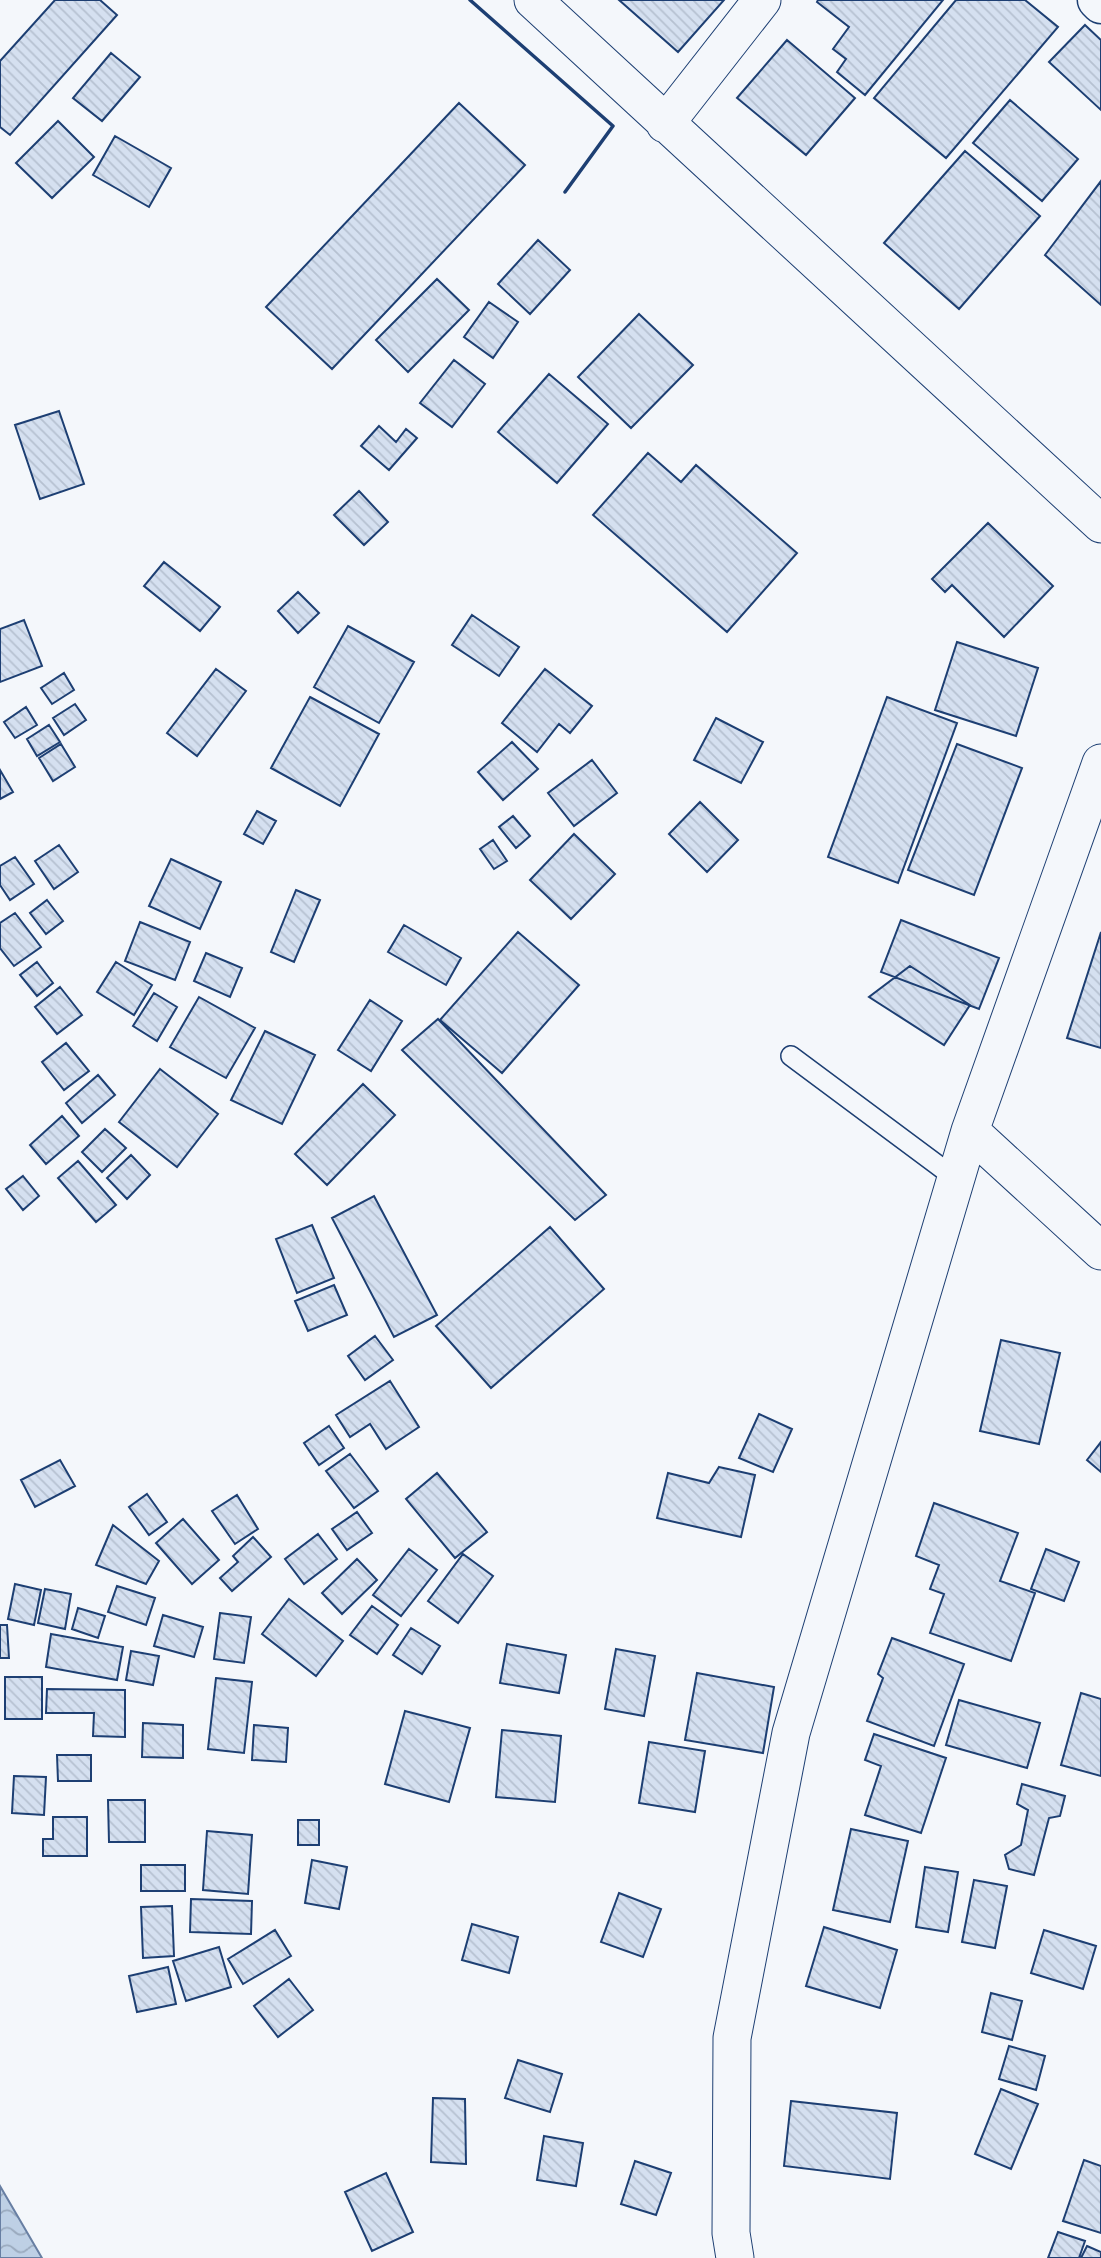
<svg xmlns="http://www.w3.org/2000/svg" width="1101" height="2258" font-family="Figtree,sans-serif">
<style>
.water{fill:url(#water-waves);stroke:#687fa3;stroke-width:2}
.building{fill:url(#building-back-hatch);stroke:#1d3f73;stroke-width:2}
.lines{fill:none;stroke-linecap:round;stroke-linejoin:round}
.lane-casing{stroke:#1d3f73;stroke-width:22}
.street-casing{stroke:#1d3f73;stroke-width:39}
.secondary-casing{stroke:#1d3f73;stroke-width:41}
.lane{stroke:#f4f7fb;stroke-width:19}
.street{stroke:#f4f7fb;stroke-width:37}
.secondary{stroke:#f4f7fb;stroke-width:38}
.wall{stroke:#1d3f73;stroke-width:3.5}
</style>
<defs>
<pattern id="water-waves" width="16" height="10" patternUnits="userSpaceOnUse" patternTransform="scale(1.75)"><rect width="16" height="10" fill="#bed0e5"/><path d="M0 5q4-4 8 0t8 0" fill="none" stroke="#9aaabe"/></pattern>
<pattern id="building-back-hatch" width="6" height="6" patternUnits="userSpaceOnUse" patternTransform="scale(1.75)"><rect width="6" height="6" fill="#d5e0f0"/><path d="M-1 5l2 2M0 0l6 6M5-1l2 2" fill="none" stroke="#b6c1d1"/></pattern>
</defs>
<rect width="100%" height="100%" fill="#f4f7fb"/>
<!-- water -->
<path class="water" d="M 0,2186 L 42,2258 L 0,2258 Z"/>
<!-- building -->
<path class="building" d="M 55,0 L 100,0 L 117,15 L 10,135 L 0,127 L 0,61 Z
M 619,0 L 724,0 L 678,52 Z
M 818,0 L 943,0 L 865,95 L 837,72 L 846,59 L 833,49 L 849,27 L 817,2 Z
M 956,0 L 1025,0 L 1058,27 L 946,158 L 874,98 Z
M 1085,25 L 1101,40 L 1101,110 L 1049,62 Z
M 787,40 L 855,98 L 806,155 L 737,98 Z
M 111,53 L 140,77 L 102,121 L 73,98 Z
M 1010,100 L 1078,159 L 1042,201 L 973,143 Z
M 459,103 L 525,165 L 332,369 L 266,307 Z
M 58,121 L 94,157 L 52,198 L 16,163 Z
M 115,136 L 171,168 L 149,207 L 93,175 Z
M 965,151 L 1040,216 L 959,309 L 884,243 Z
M 1101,181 L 1101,305 L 1045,255 Z
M 538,240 L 570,270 L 530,314 L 498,284 Z
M 437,279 L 469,310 L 408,372 L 376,340 Z
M 489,302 L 518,322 L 493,358 L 464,337 Z
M 639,314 L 693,365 L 631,428 L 578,377 Z
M 454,360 L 485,384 L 452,427 L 420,403 Z
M 549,374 L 608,424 L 557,483 L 498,432 Z
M 59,411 L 84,484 L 40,499 L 15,425 Z
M 379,426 L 396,442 L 406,429 L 417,438 L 389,470 L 361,446 Z
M 648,453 L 681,482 L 696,465 L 797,553 L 727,632 L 593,515 Z
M 359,491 L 388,522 L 364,545 L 334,515 Z
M 988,523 L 1053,586 L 1004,637 L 952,585 L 945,592 L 932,579 Z
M 164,562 L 220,607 L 200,631 L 144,586 Z
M 298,592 L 319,613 L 298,633 L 278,611 Z
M 472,615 L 519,647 L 499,676 L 452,645 Z
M 24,620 L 42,666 L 0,682 L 0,629 Z
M 348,626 L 414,662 L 379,723 L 314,687 Z
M 957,642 L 1038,668 L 1016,736 L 935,710 Z
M 216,669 L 246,691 L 197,756 L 167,733 Z
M 545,669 L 592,706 L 570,733 L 559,724 L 537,752 L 502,723 Z
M 64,673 L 74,690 L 52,704 L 41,688 Z
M 310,697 L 379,734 L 340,806 L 271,768 Z
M 887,697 L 957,723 L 898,883 L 828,857 Z
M 75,704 L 86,720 L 64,735 L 53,718 Z
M 26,707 L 37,725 L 15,738 L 4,722 Z
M 716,718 L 763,742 L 741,783 L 694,760 Z
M 49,725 L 60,742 L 37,756 L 27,739 Z
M 512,742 L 538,769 L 503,800 L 478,772 Z
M 61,744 L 75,767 L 53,781 L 39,758 Z
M 957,744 L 1022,768 L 974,895 L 908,870 Z
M 592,760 L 617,793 L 574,826 L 548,793 Z
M 0,770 L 13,792 L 0,799 Z
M 700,802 L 738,840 L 707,872 L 669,834 Z
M 257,811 L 276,821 L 263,844 L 244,834 Z
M 513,816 L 530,836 L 516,848 L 499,827 Z
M 574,834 L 615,874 L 571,919 L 530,880 Z
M 493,840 L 507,861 L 494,869 L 480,849 Z
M 59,845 L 78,872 L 54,889 L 35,861 Z
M 15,857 L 34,884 L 10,900 L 0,885 L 0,866 Z
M 171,859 L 221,882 L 200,929 L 149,906 Z
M 296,890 L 320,900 L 294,962 L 271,952 Z
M 47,900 L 63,921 L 46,934 L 30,913 Z
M 15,913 L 41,947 L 14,966 L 0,948 L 0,923 Z
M 901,920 L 999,958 L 979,1009 L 881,972 Z
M 140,922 L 190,942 L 175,980 L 125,961 Z
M 404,925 L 461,958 L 446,985 L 388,952 Z
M 518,932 L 579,985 L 502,1073 L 440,1020 Z
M 1101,932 L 1101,1048 L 1067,1038 Z
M 206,953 L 242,968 L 230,997 L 194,981 Z
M 37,962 L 53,983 L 37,996 L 20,975 Z
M 116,962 L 152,985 L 134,1015 L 97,992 Z
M 910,966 L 970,1005 L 944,1045 L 869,997 Z
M 60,987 L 82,1015 L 57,1034 L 35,1007 Z
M 154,993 L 177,1007 L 157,1041 L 133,1026 Z
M 199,997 L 255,1028 L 226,1078 L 170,1047 Z
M 370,1000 L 402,1021 L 371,1071 L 338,1050 Z
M 438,1019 L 606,1195 L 575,1220 L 402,1050 Z
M 265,1031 L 315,1055 L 282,1124 L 231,1100 Z
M 66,1043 L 89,1071 L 64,1090 L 42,1062 Z
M 160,1069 L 218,1114 L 177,1167 L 119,1122 Z
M 98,1075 L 115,1095 L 82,1123 L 66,1103 Z
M 363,1084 L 395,1115 L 327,1185 L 295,1154 Z
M 62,1116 L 79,1136 L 46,1164 L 30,1145 Z
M 105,1129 L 126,1148 L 102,1172 L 82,1152 Z
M 131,1155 L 150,1175 L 127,1199 L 107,1178 Z
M 78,1161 L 116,1205 L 96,1222 L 58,1178 Z
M 23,1176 L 39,1196 L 23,1210 L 6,1189 Z
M 374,1196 L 437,1315 L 394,1337 L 332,1218 Z
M 312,1225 L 334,1278 L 297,1293 L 276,1239 Z
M 550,1227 L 604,1289 L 491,1388 L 436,1326 Z
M 334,1285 L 347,1315 L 308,1331 L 295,1301 Z
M 375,1336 L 393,1360 L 365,1380 L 348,1356 Z
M 1001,1340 L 1060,1353 L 1039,1444 L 980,1431 Z
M 390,1381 L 419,1427 L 386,1449 L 370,1424 L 350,1437 L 336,1415 Z
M 759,1414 L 792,1429 L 773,1472 L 739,1458 Z
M 329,1426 L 344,1448 L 319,1465 L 304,1443 Z
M 1101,1442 L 1101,1472 L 1087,1460 Z
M 350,1454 L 378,1491 L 354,1508 L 326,1471 Z
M 60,1460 L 75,1486 L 35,1507 L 21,1480 Z
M 719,1467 L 755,1475 L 741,1537 L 657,1518 L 668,1473 L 709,1483 Z
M 437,1473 L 487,1532 L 455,1558 L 406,1499 Z
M 147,1494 L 167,1522 L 149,1535 L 129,1507 Z
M 237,1495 L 258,1529 L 235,1544 L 212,1511 Z
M 934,1503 L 1018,1533 L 1000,1581 L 1035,1593 L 1011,1661 L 930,1633 L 944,1594 L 930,1589 L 939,1565 L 916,1556 Z
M 357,1512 L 372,1533 L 347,1550 L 332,1529 Z
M 183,1519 L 219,1560 L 192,1584 L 156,1543 Z
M 113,1525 L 159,1561 L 146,1584 L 96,1565 Z
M 318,1534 L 337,1559 L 304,1584 L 285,1559 Z
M 253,1537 L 271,1557 L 232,1591 L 220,1578 L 238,1562 L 233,1556 Z
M 409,1549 L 437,1570 L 401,1616 L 373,1595 Z
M 1046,1549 L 1079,1562 L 1064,1601 L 1031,1589 Z
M 463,1554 L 493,1576 L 458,1623 L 428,1601 Z
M 357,1559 L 377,1580 L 342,1614 L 322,1593 Z
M 15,1584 L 41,1590 L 34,1625 L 8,1619 Z
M 117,1586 L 155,1598 L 146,1625 L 108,1612 Z
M 45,1589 L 71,1594 L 65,1629 L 38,1623 Z
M 289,1599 L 343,1641 L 316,1676 L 262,1634 Z
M 372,1606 L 398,1625 L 377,1654 L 350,1635 Z
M 78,1608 L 105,1616 L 98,1638 L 72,1629 Z
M 220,1613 L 251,1617 L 244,1663 L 214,1659 Z
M 163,1615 L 203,1627 L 194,1657 L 154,1646 Z
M 0,1625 L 7,1625 L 9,1658 L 0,1658 Z
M 411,1628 L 440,1646 L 422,1674 L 393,1655 Z
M 51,1634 L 123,1647 L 117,1680 L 46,1667 Z
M 892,1638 L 964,1664 L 934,1746 L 867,1721 L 883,1678 L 878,1674 Z
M 507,1644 L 566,1655 L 559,1693 L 500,1683 Z
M 616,1649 L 655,1656 L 644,1716 L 605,1709 Z
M 131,1651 L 159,1656 L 153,1685 L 126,1680 Z
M 697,1673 L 774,1687 L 763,1753 L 685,1740 Z
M 5,1677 L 42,1677 L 42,1719 L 5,1719 Z
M 216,1678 L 252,1682 L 244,1753 L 208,1749 Z
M 47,1689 L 125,1690 L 125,1737 L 93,1736 L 94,1713 L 46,1713 Z
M 1081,1693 L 1101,1699 L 1101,1776 L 1061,1765 Z
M 959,1700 L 1040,1723 L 1027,1768 L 946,1745 Z
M 405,1711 L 470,1728 L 449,1802 L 385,1784 Z
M 143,1723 L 183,1725 L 183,1758 L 142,1757 Z
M 254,1725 L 288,1728 L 286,1762 L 252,1760 Z
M 502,1730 L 561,1736 L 555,1802 L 496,1797 Z
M 874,1734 L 946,1758 L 921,1833 L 865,1815 L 881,1766 L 865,1760 Z
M 649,1742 L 705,1751 L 695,1812 L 639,1803 Z
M 57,1755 L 91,1755 L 91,1781 L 58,1781 Z
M 14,1776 L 46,1777 L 44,1815 L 12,1813 Z
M 1022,1784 L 1065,1796 L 1060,1816 L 1049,1818 L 1034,1875 L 1009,1869 L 1005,1855 L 1021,1845 L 1028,1810 L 1017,1804 Z
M 108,1800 L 145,1800 L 145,1842 L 109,1842 Z
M 53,1817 L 87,1817 L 87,1856 L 43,1856 L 43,1839 L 53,1839 Z
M 298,1820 L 319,1820 L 319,1845 L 298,1845 Z
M 851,1829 L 908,1841 L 890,1922 L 833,1910 Z
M 207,1831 L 252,1835 L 248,1894 L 203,1890 Z
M 312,1860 L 347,1867 L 339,1909 L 305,1903 Z
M 141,1865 L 185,1865 L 185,1891 L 141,1891 Z
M 925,1867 L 958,1872 L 948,1932 L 916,1927 Z
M 974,1880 L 1007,1886 L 995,1948 L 962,1942 Z
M 619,1893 L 661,1909 L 643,1957 L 601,1942 Z
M 191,1899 L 252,1901 L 251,1934 L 190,1932 Z
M 172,1906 L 174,1956 L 143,1958 L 141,1907 Z
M 472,1924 L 518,1937 L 509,1973 L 462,1960 Z
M 824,1927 L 897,1950 L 880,2008 L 806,1986 Z
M 275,1930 L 291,1956 L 243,1984 L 228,1959 Z
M 1044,1930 L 1096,1946 L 1083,1989 L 1031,1973 Z
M 219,1947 L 231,1987 L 186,2001 L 173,1961 Z
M 168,1967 L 176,2004 L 137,2012 L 129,1976 Z
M 289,1979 L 313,2010 L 278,2037 L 254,2006 Z
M 991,1993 L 1022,2001 L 1012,2040 L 982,2032 Z
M 1009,2046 L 1045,2056 L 1036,2090 L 999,2079 Z
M 518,2060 L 562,2074 L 550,2112 L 505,2098 Z
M 1001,2089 L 1038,2104 L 1011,2169 L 975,2154 Z
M 433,2098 L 465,2099 L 466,2164 L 431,2162 Z
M 791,2101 L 897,2113 L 890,2179 L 784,2166 Z
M 544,2136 L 583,2143 L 576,2186 L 537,2180 Z
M 1084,2160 L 1101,2166 L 1101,2233 L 1063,2221 Z
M 635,2161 L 671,2173 L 656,2215 L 621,2204 Z
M 386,2173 L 413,2232 L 372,2251 L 345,2192 Z
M 1058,2232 L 1085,2241 L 1079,2258 L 1048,2258 Z
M 1087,2246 L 1101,2252 L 1101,2258 L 1081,2258 Z"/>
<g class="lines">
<defs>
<path id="lane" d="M 791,1056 L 955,1178"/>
<path id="street" d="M 533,0 L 1101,524
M 665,124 L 762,0
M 970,1131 L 1101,1251
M 735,2258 L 731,2233 L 732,2038 L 791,1733 L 970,1131 L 1101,763"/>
<path id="secondary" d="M 1097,0 L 1101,4"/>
</defs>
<!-- lane casing -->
<use href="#lane" class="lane-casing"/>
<!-- street casing -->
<use href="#street" class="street-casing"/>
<!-- secondary casing -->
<use href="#secondary" class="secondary-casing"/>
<!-- lane -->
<use href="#lane" class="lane"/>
<!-- street -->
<use href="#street" class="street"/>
<!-- secondary -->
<use href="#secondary" class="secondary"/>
<!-- wall -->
<path class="wall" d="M 470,0 L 613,126 L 565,192"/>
</g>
</svg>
